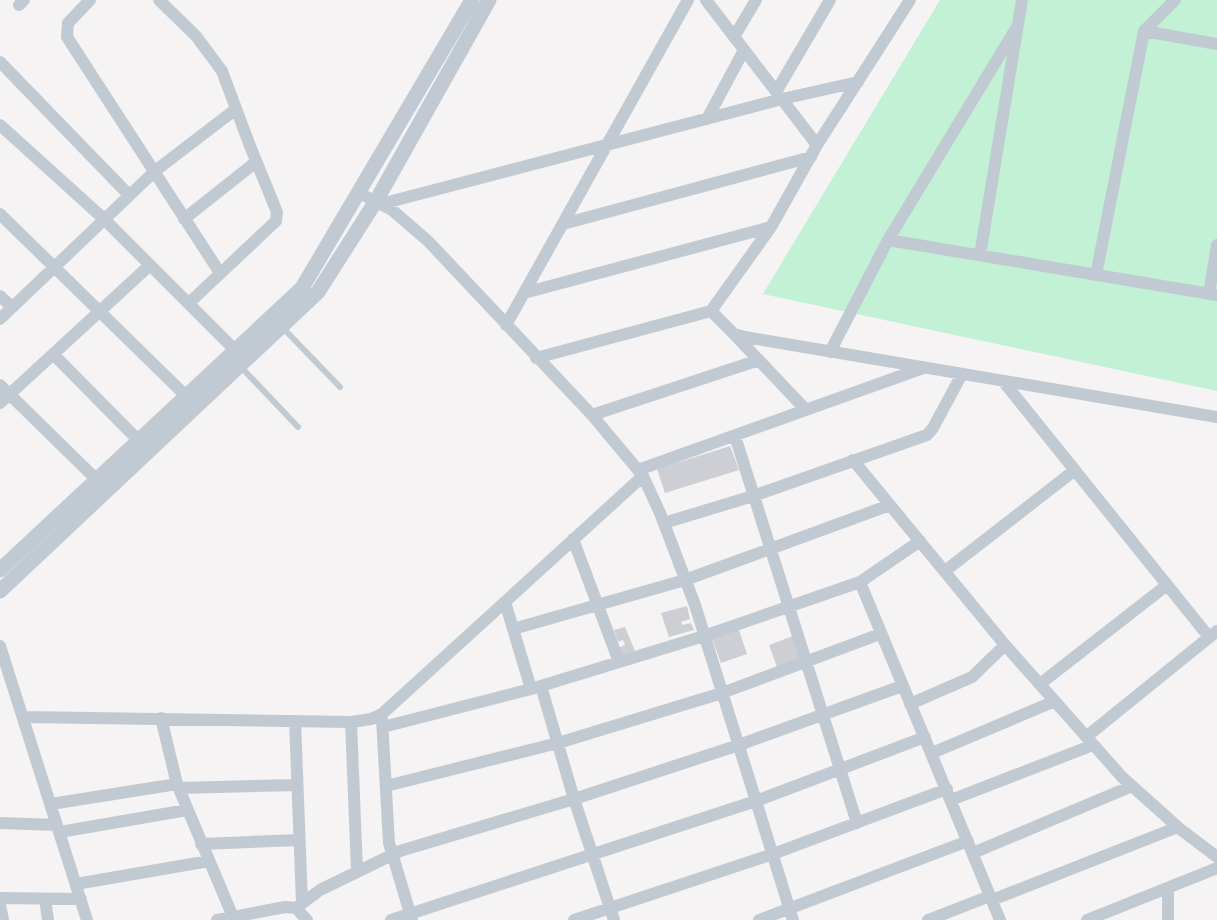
<svg xmlns="http://www.w3.org/2000/svg" width="1217" height="920" font-family="'Roboto Condensed',sans-serif">
<style>
.green{fill:#c3f1d5}
.building{fill:#cdcfd5}
.lines{fill:none;stroke-linecap:round;stroke-linejoin:round}
.service{stroke:#c1cad2;stroke-width:6}
.minor{stroke:#c1cad2;stroke-width:12}
.tertiary{stroke:#c1cad2;stroke-width:15}
</style>
<rect width="100%" height="100%" fill="#f5f3f3"/>
<!-- green -->
<path class="green" d="M 940,0 L 1217,0 L 1217,391 L 763,294 Z"/>
<!-- building -->
<path class="building" d="M 730,446 L 739,470 L 665,493 L 657,469 Z
M 687,606 L 690,619 L 681,622 L 682,625 L 691,623 L 694,630 L 669,637 L 661,613 Z
M 625,627 L 635,651 L 622,656 L 620,647 L 625,645 L 623,640 L 618,642 L 614,630 Z
M 739,630 L 747,654 L 721,663 L 712,639 Z
M 793,636 L 801,658 L 777,667 L 769,645 Z"/>
<g class="lines">
<!-- service -->
<path class="service" d="M 282,327 L 340,387
M 241,367 L 298,427"/>
<!-- minor -->
<path class="minor" d="M 90,0 L 68,23 L 67,37 L 220,273
M 159,0 L 196,36 L 222,71 L 250,146 L 277,212 L 276,221 L 189,303
M 706,0 L 817,145
M 910,0 L 817,145 L 771,227 L 711,311 L 734,334 L 745,337 L 1217,417
M 19,5 L 24,0
M 1144,31 L 1217,44
M 734,37 L 756,0
M 0,62 L 129,195
M 776,92 L 830,0
M 707,119 L 744,50
M 0,125 L 104,219 L 235,350
M 359,193 L 392,210 L 428,241 L 592,415 L 643,476 L 660,513 L 695,605 L 793,920
M 381,204 L 782,99 L 858,82
M 0,214 L 186,396
M 184,219 L 256,162
M 563,224 L 811,157
M 888,240 L 1217,295
M 980,255 L 1022,0
M 1096,275 L 1144,31 L 1175,0
M 524,293 L 771,227
M 1209,294 L 1217,245
M 0,296 L 12,307
M 0,319 L 155,171 L 236,109
M 506,325 L 688,0
M 734,334 L 806,410
M 830,352 L 888,240 L 1018,25
M 53,354 L 139,441
M 536,358 L 711,311
M 1003,381 L 1209,637
M 0,385 L 97,480
M 0,403 L 150,265
M 592,415 L 759,360
M 735,436 L 857,823
M 853,460 L 1005,645 L 1122,777 L 1180,829 L 1217,857
M 638,470 L 923,368
M 664,523 L 753,496 L 927,435 L 933,428 L 962,374
M 573,539 L 619,662
M 945,571 L 1075,470
M 860,582 L 1000,920
M 505,602 L 531,689
M 513,629 L 685,580 L 890,505
M 0,646 L 87,920
M 1040,684 L 1167,585
M 541,686 L 574,799 L 614,920
M 910,704 L 972,677 L 1005,645
M 24,717 L 351,722 L 371,719 L 382,714 L 643,476
M 161,718 L 177,784 L 233,917
M 382,719 L 389,843 L 412,920
M 295,721 L 302,902
M 351,722 L 357,871
M 383,727 L 531,689 L 704,636 L 860,582 L 920,541
M 1086,737 L 1217,631
M 932,753 L 1055,701
M 386,786 L 558,743 L 722,693 L 880,634
M 179,788 L 297,785
M 951,800 L 1093,745
M 51,804 L 177,784
M 0,823 L 57,825
M 60,832 L 187,810
M 201,844 L 299,840
M 973,853 L 1132,786
M 76,884 L 209,861
M 0,898 L 81,899
M 45,899 L 48,920
M 992,900 L 1178,827
M 0,905 L 3,920
M 296,908 L 320,890 L 400,851 L 574,799 L 739,745 L 902,686
M 217,920 L 285,907 L 296,908 L 307,920
M 391,920 L 756,801 L 925,737
M 574,920 L 773,854 L 947,789
M 759,920 L 968,841
M 928,920 L 990,896
M 1087,920 L 1217,868
M 1168,920 L 1168,888"/>
<!-- tertiary -->
<path class="tertiary" d="M 0,570 L 302,288 L 472,0
M 0,591 L 318,292 L 376,201 L 489,0"/>
</g>
</svg>
